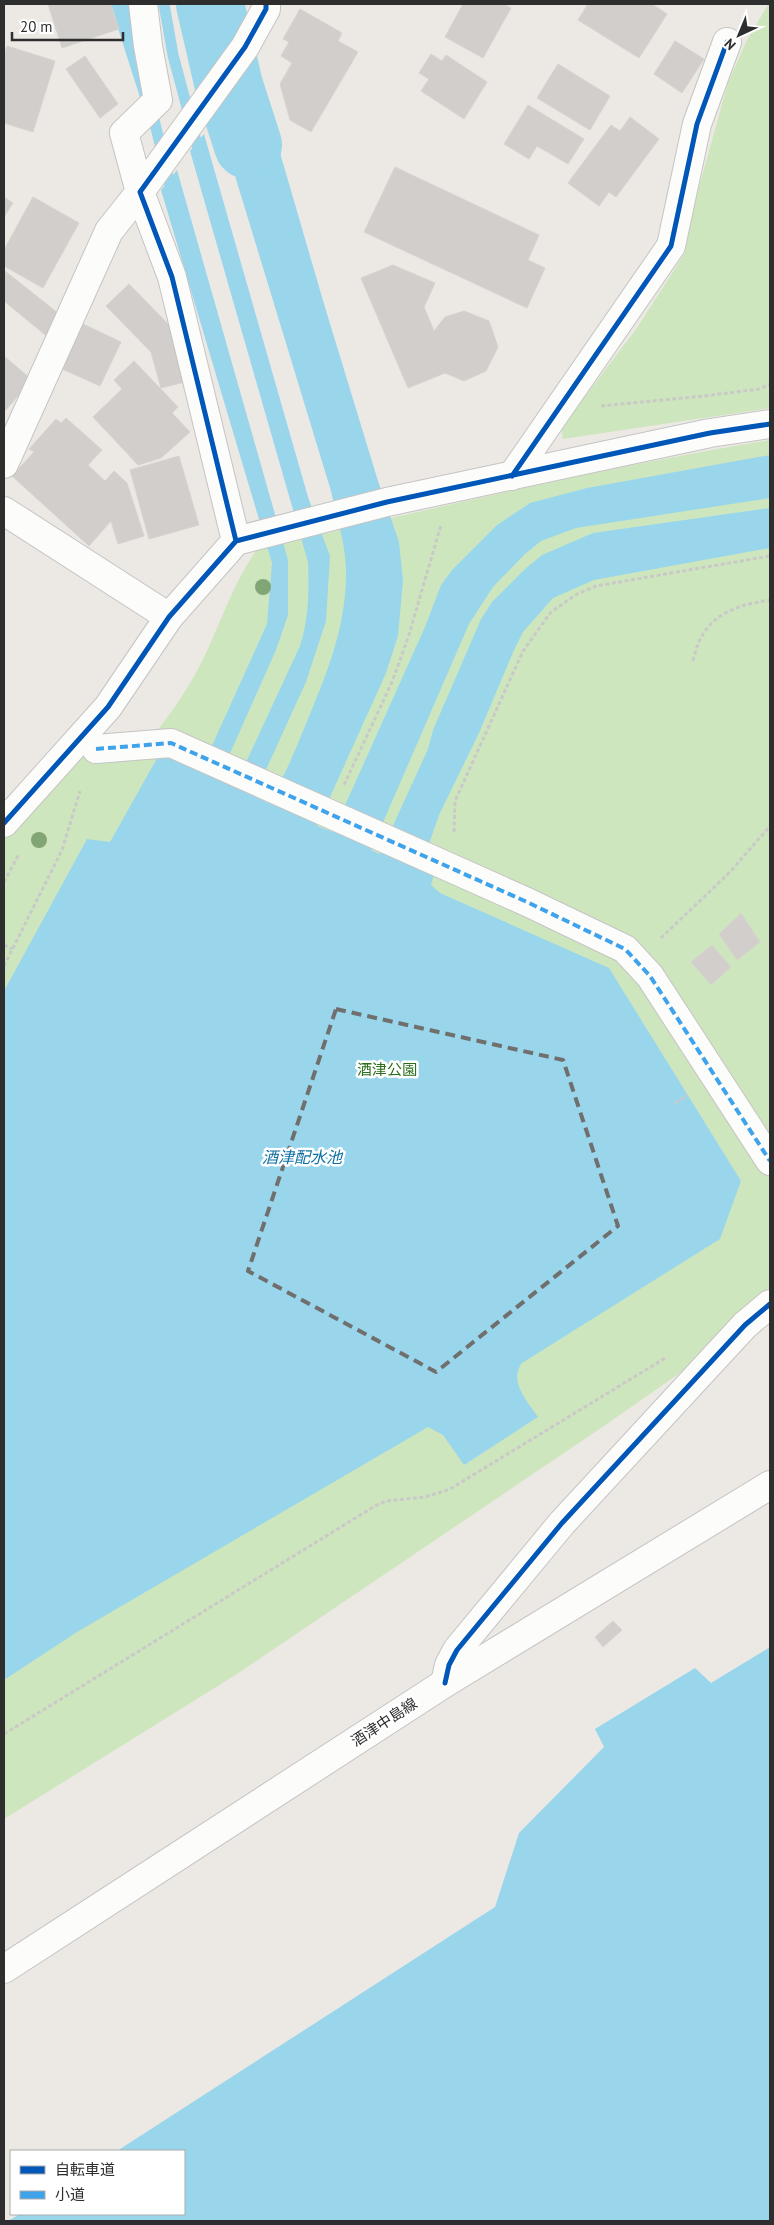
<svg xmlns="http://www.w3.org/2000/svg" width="774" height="2225" font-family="'PT Sans','Noto Sans JP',sans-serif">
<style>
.green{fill:#cee6be}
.water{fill:#99d6ec}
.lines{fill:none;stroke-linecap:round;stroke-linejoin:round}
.stream{stroke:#99d6ec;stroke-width:11}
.river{stroke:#99d6ec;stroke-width:68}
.building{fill:#d1cecb;stroke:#d7d4d0}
.pedestrian-casing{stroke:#c5c4c5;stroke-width:30}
.minor-casing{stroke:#c5c4c5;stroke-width:30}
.secondary-casing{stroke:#c5c4c5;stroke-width:30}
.path{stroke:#c9c9c8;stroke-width:3;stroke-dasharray:4 2.5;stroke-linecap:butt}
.pedestrian{stroke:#fcfcfb;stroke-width:28}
.minor{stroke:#fcfcfb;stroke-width:28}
.secondary{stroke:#fcfcfb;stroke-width:28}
.quiet{stroke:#3ea3eb;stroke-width:4;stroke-dasharray:8 4;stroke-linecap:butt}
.cycleway-casing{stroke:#fff;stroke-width:8}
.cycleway{stroke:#0057b8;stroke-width:5}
.tree{fill:#82a575}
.marked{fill:none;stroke:#706f6e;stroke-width:4;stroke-dasharray:10 6;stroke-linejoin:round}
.labels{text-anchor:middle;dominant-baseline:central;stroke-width:5;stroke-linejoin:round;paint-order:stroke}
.park-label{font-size:15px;fill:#2c6e1b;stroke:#fff}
.street-label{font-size:15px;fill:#2e2e2e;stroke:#fff}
.water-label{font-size:16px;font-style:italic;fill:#0d6fa3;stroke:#fff}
</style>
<rect width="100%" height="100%" fill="#ece8e4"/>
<!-- green -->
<path class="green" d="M 770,4 L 770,408 L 563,439 L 561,428 L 637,328 L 685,253 L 692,212 L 728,83 L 746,42 L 767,6 Z
M 770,440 L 770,1300 L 697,1361 L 604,1426 L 237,1674 L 4,1819 L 4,839 L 103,733 L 156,732 C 175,708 192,683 205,655 C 222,619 234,582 257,549 C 428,510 597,468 770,440 Z"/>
<!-- water -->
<path class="water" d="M 194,4 L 243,4 L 204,70 Z
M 253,60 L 324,304 L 378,481 L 399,542 L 403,581 L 398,636 L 386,673 L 317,826 L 333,832 L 425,627 L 441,585 L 452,570 L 497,525 L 530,503 L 587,488 L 770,455 L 770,498 L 576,528 L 541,541 L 525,554 L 493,587 L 469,624 L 371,850 L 380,854 L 428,749 L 433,730 L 481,619 L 492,602 L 525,569 L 542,555 L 593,533 L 770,508 L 770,548 L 594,580 L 553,598 L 523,632 L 514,650 L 479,733 L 439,815 L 428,847 L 433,878 L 431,885 L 440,893 L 609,968 L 741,1181 L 720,1239 L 522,1363 C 508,1381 528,1402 538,1417 L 464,1465 L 443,1435 L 428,1427 L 77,1632 L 4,1680 L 4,991 L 87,839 L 110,842 L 160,753 L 201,770 L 267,624 L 272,563 L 161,190 L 177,170 L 288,560 L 288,615 L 276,650 L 219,778 L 235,786 L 300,646 C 309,618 309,591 308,562 L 190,151 L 204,134 L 308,497 L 330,556 L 326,621 L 306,682 L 254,796 L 268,803 C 284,779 295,750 306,724 C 326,675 345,631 346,577 C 347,548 337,519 331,491 L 215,110 Z
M 770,1647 L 770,2221 L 8,2221 L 20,2214 L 184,2214 L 184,2151 L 117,2151 L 495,1907 L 519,1833 L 604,1747 L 595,1729 L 695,1668 L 711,1683 Z"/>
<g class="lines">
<!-- stream -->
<path class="stream" d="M 116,4 L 146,98
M 125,4 L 135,41
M 164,4 L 173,55 L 200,156
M 151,107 L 172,194"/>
<!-- river -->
<path class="river" d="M 210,4 L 229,86 L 248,145"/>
</g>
<!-- building -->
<path class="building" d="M 48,4 L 111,4 L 119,29 L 62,48 Z
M 463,4 L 504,4 L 511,8 L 483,58 L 445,37 Z
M 588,4 L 652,4 L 667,14 L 639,58 L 578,20 Z
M 300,9 L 342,33 L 338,41 L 358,52 L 311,132 L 290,120 L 280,84 L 292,63 L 281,56 L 289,42 L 283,39 Z
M 675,41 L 704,59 L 682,93 L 654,74 Z
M 7,46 L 55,61 L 33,132 L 4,123 L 4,55 Z
M 431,54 L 442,61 L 446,55 L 487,82 L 464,119 L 421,91 L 429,79 L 419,73 Z
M 85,56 L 118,104 L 100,118 L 66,69 Z
M 558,64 L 610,96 L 590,130 L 537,98 Z
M 528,105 L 584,139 L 568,164 L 537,146 L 529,159 L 504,144 Z
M 630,117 L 659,139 L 616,197 L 609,192 L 599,206 L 568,183 L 611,125 L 620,131 Z
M 395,167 L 539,235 L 528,260 L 545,268 L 527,308 L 364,232 Z
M 4,197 L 13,203 L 4,217 Z
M 33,197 L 79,223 L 43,288 L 4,266 L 4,250 Z
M 393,265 L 435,283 L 424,307 L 434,331 L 445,317 L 464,311 L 489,321 L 498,347 L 486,371 L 464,381 L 445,373 L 408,388 L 361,278 Z
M 5,271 L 59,314 L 49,338 L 4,301 Z
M 129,284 L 171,327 L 185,382 L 161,388 L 151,352 L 106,306 Z
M 83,324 L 121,342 L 100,386 L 62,369 Z
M 4,356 L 32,380 L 4,412 Z
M 134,361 L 178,407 L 172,413 L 190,432 L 161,458 L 138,465 L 93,417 L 122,389 L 114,380 Z
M 66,418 L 102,450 L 88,465 L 105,481 L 114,471 L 127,483 L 144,536 L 118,544 L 111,521 L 89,546 L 12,476 L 34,452 L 29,449 L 56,419 L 61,423 Z
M 179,456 L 199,525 L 149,539 L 130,470 Z
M 741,913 L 760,942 L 737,960 L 719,934 Z
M 712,945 L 731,967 L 711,985 L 691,962 Z
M 613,1621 L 622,1630 L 603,1647 L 595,1637 Z"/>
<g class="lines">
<defs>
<path id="pedestrian" d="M 96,749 L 171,743 L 527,902 L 625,949 L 650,976 L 770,1161"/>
<path id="minor" d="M 4,464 L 109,231 L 140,192 L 124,133 L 158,100 L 148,46 L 143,4
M 512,476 L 671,246 L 697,124 L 727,42
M 4,511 L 169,617
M 236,541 L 172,277 L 140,192 L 245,47 L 266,9 L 266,4
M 4,823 L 108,707 L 169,617 L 236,541 L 387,502 L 710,433 L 770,424
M 445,1683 L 449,1665 L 457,1650 L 562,1523 L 745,1325 L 770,1304"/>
<path id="secondary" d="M 4,1969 L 445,1683 L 770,1485"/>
</defs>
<!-- pedestrian casing -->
<use href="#pedestrian" class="pedestrian-casing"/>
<!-- minor casing -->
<use href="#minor" class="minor-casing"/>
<!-- secondary casing -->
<use href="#secondary" class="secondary-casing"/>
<!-- path -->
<path class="path" d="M 601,406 L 704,396 L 759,389 L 770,384
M 693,661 C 702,618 729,606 770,600
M 344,785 L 392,682 L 408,638 L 441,525
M 454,832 L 455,801 L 523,651 L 551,612 L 577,594 L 596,586 L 770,556
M 4,882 L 19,854
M 661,938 L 730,872 L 770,826
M 4,945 L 12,949
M 4,966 L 62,850 L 80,791
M 675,1103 L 687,1095
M 4,1734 L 375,1506 L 386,1501 L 425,1497 L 450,1489 L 667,1357"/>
<!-- pedestrian -->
<use href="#pedestrian" class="pedestrian"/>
<!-- minor -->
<use href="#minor" class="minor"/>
<!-- secondary -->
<use href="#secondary" class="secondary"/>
<!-- quiet -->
<path class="quiet" d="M 96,749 L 171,743 L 527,902 L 625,949 L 650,976 L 770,1161"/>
<defs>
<path id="cycleway" d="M 512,476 L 671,246 L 697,124 L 727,42
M 236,541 L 172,277 L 140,192 L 245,47 L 266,9 L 266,4
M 4,823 L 108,707 L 169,617 L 236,541 L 387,502 L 710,433 L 770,424
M 445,1683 L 449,1665 L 457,1650 L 562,1523 L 745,1325 L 770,1304"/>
</defs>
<!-- cycleway casing -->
<use href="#cycleway" class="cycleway-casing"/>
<!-- cycleway -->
<use href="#cycleway" class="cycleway"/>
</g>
<!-- trees -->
<g class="tree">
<circle cx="263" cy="587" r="8"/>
<circle cx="39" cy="840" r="8"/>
</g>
<!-- marked area -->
<path class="marked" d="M 336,1009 L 563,1060 L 618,1226 L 436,1372 L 248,1271 Z"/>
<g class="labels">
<!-- park labels -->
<g class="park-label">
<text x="387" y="1069">酒津公園</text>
</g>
<!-- street labels -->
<g class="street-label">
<text transform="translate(384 1722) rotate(-33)">酒津中島線</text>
</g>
<!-- water labels -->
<g class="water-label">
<text x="302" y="1157">酒津配水池</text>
</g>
</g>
<!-- border -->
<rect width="774" height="2225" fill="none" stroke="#2e2e2e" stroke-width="10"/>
<!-- legend -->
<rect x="10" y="2150" width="175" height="65" fill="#ffffff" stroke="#ababab"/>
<rect x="20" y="2166" width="25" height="8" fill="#0057b8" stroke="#ababab"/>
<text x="55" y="2175" font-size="15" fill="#2e2e2e">自転車道</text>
<rect x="20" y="2191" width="25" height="8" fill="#3ea3eb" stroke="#ababab"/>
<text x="55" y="2200" font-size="15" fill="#2e2e2e">小道</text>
<!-- north arrow -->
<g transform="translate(739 35) rotate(224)" stroke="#ffffff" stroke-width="4" paint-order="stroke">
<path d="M0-4L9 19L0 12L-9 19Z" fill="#2e2e2e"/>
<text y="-8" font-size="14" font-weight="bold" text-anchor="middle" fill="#2e2e2e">N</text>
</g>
<!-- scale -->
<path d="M12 32v8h111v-8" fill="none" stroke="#2e2e2e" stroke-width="2.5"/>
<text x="20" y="32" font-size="15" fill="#2e2e2e" stroke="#ffffff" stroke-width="4" paint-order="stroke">20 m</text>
</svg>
